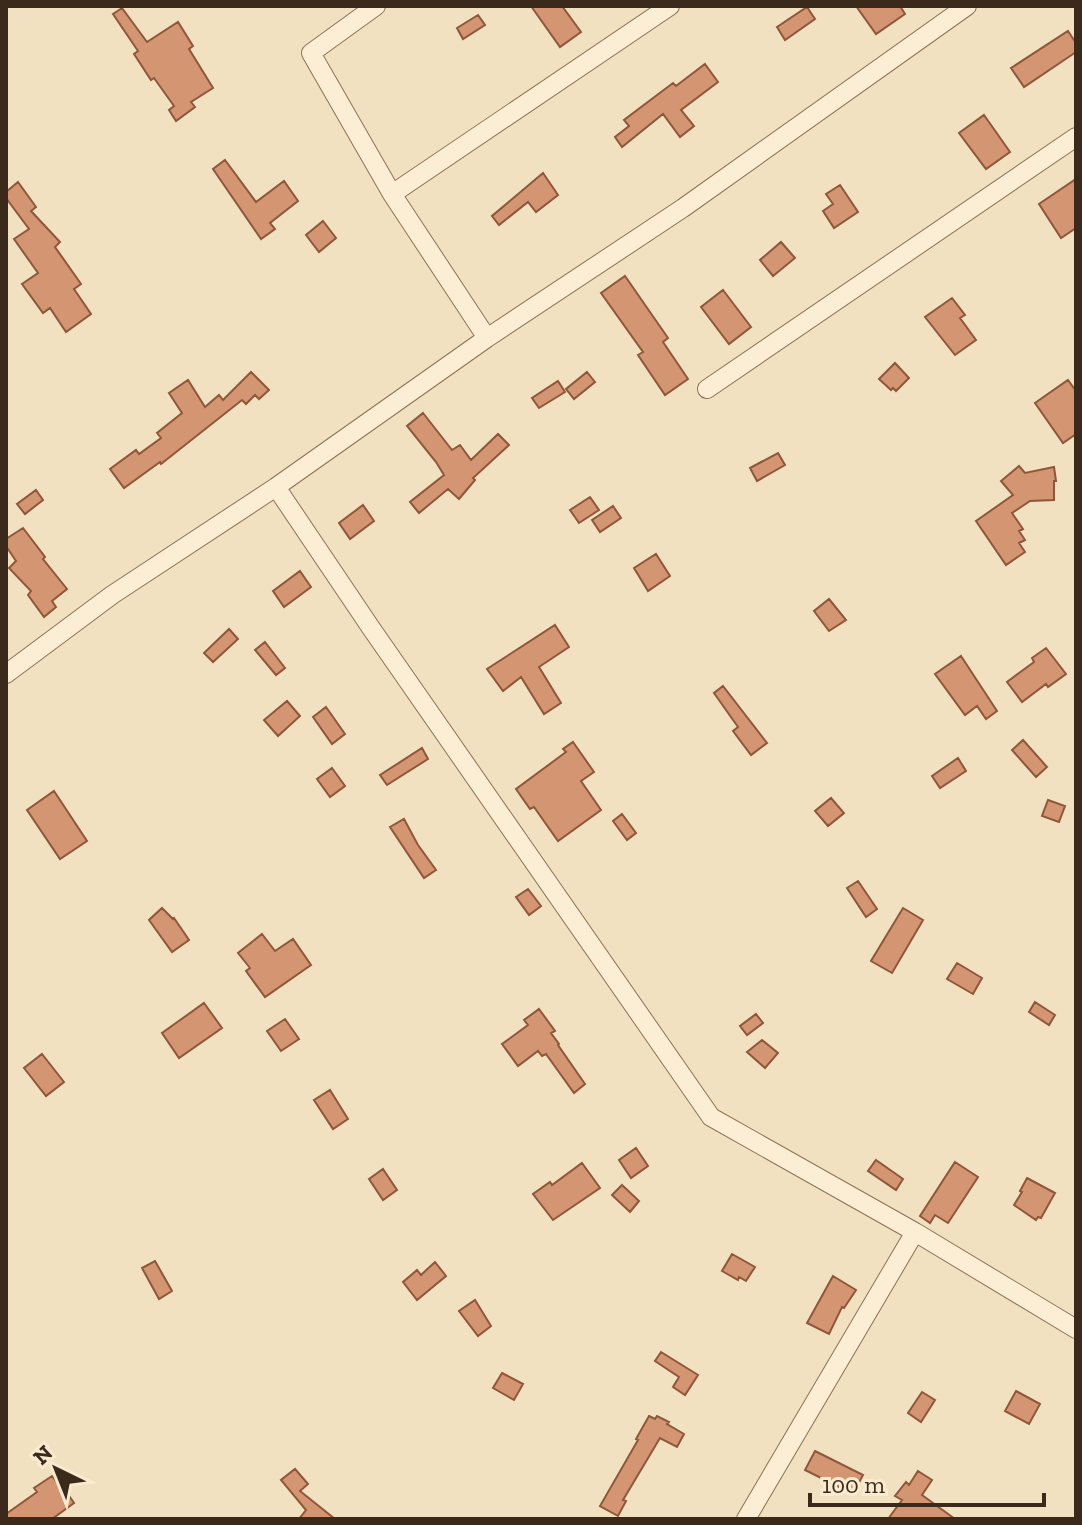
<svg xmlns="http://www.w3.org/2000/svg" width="1082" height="1525" font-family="'Zilla Slab',serif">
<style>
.building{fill:#d49672;stroke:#8f5739;stroke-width:2}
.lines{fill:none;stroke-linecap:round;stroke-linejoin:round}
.minor-casing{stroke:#8d7156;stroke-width:20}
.minor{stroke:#fceed4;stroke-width:18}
</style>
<rect width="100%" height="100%" fill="#f2e1c0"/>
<!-- building -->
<path class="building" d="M 531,6 L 562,6 L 581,32 L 560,47 Z
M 856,6 L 900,6 L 905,14 L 876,34 Z
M 807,7 L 815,19 L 785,40 L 777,27 Z
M 122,8 L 147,42 L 178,22 L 193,46 L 189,49 L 213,88 L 191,102 L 195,107 L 176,121 L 169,110 L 174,106 L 154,78 L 151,80 L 134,54 L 138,51 L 113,14 Z
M 478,15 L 485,25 L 463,39 L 457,28 Z
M 1068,31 L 1076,43 L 1076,52 L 1024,87 L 1011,68 Z
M 705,64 L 718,82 L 681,110 L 694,126 L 680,137 L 663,114 L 622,147 L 615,137 L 629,126 L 624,120 L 673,83 L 676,86 Z
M 984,115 L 1010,152 L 986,169 L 959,133 Z
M 225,160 L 256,202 L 284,181 L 298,201 L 270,223 L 275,229 L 261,239 L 213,169 Z
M 543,173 L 558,195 L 536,212 L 528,202 L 499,225 L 492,216 Z
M 1076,179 L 1076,228 L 1061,238 L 1039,204 Z
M 18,182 L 36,207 L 31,211 L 60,242 L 55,247 L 81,284 L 74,289 L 91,314 L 66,332 L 50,308 L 43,313 L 22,284 L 38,273 L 14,239 L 29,229 L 6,198 L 6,192 Z
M 840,185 L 858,212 L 834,228 L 823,211 L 833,204 L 826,194 Z
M 323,221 L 336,238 L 319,252 L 306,235 Z
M 781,242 L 795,258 L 773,276 L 760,260 Z
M 625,276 L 668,338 L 663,342 L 688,379 L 665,395 L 638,355 L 643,352 L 601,293 Z
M 723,290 L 751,327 L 729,344 L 701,307 Z
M 952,298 L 965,315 L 960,318 L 976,340 L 955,355 L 925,317 Z
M 895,363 L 909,378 L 896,391 L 893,388 L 891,390 L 879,379 Z
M 251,372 L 269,390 L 259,399 L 255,395 L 246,404 L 242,400 L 161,464 L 160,462 L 124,488 L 110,469 L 136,450 L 139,454 L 161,438 L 157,433 L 182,413 L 169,393 L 188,380 L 205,407 L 219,395 L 223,400 Z
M 587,372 L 595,382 L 574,399 L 566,389 Z
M 1068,380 L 1076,391 L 1076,434 L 1063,443 L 1035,403 Z
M 558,381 L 565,392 L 539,408 L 532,398 Z
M 423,413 L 452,450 L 460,445 L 471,460 L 498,434 L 509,445 L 473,478 L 475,480 L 459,499 L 448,489 L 419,513 L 410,502 L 444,475 L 436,462 L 407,426 Z
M 778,453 L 785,465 L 757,481 L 750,468 Z
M 1019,466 L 1025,473 L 1054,467 L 1056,481 L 1054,481 L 1054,500 L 1030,501 L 1012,513 L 1023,529 L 1019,531 L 1025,540 L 1019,543 L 1025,552 L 1006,565 L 976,521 L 1013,495 L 1001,481 Z
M 36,490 L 43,500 L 25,514 L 17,504 Z
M 590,497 L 599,510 L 579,523 L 570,510 Z
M 363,505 L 374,521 L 350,539 L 339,523 Z
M 613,506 L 621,518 L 600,532 L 592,520 Z
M 23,528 L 45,557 L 43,559 L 67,589 L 52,601 L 56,607 L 44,617 L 28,595 L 31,591 L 9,568 L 16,561 L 6,546 L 6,539 Z
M 656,554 L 670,576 L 648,591 L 634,568 Z
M 300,571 L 311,587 L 284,607 L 273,591 Z
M 829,599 L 846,620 L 829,631 L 814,611 Z
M 555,625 L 569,647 L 539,667 L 561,703 L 544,714 L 521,677 L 503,691 L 487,669 Z
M 229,629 L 238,639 L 213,662 L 204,653 Z
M 265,642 L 285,668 L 276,675 L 255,650 Z
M 1046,648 L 1066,674 L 1048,687 L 1046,684 L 1022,702 L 1007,682 L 1034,662 L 1032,658 Z
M 961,656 L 997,711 L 986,719 L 977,706 L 965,715 L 935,674 Z
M 723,686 L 767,743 L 751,755 L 733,731 L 738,727 L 714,693 Z
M 287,701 L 300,716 L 278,736 L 264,720 Z
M 326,707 L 345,734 L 332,744 L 313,717 Z
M 1023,740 L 1047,767 L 1036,777 L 1012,750 Z
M 573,742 L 594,772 L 581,781 L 601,810 L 558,841 L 534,807 L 530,809 L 516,789 L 566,752 L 563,749 Z
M 422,748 L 428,759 L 387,785 L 380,775 Z
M 958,758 L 966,771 L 940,788 L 932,776 Z
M 332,768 L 345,786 L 330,797 L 317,779 Z
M 54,791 L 87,841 L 60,859 L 27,810 Z
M 831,798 L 844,813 L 828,826 L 815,811 Z
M 1048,800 L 1065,806 L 1059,822 L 1042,816 Z
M 622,814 L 636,833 L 627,840 L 613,821 Z
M 404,819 L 418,845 L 436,870 L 424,878 L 390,827 Z
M 858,881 L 877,909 L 866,917 L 847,888 Z
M 528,889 L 541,906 L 529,915 L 516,897 Z
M 162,908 L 173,919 L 174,918 L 189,940 L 172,952 L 149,920 Z
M 903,908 L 923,920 L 892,973 L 871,961 Z
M 262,934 L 275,951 L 293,939 L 311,965 L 265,997 L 246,971 L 250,968 L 238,953 Z
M 957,963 L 982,978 L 973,994 L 947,979 Z
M 1035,1002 L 1055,1015 L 1049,1025 L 1029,1012 Z
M 204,1003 L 222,1028 L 179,1058 L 162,1033 Z
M 539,1009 L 555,1031 L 551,1033 L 559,1044 L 558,1045 L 585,1084 L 574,1093 L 546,1054 L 542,1056 L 538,1051 L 518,1066 L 502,1044 L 528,1025 L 524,1020 Z
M 756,1014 L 763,1023 L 747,1035 L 740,1026 Z
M 285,1019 L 299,1039 L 281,1051 L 267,1031 Z
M 762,1040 L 778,1053 L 765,1068 L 747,1052 Z
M 42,1054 L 64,1082 L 46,1096 L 24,1068 Z
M 330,1090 L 348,1119 L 333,1129 L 314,1100 Z
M 636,1148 L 648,1166 L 631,1178 L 619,1160 Z
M 876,1160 L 903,1179 L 896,1190 L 868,1171 Z
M 955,1162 L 978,1177 L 948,1223 L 935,1215 L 930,1223 L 920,1216 Z
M 582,1163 L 600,1188 L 553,1220 L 533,1194 L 550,1182 L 552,1185 Z
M 383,1169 L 397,1190 L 383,1200 L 369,1179 Z
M 1027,1178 L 1055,1193 L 1041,1218 L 1038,1217 L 1036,1220 L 1014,1205 L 1022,1192 L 1020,1191 Z
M 622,1185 L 639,1201 L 630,1212 L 612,1195 Z
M 732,1254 L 755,1267 L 746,1281 L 739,1277 L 738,1280 L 722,1271 Z
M 155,1261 L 172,1291 L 159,1299 L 142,1268 Z
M 435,1262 L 446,1276 L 417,1300 L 403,1282 L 417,1270 L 421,1275 Z
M 833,1276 L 856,1290 L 844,1308 L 842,1307 L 829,1334 L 807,1323 Z
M 475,1300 L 491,1326 L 478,1336 L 459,1311 Z
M 661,1352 L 698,1375 L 685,1395 L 673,1387 L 679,1377 L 655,1361 Z
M 502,1373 L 523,1384 L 514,1400 L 493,1388 Z
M 1016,1391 L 1040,1404 L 1029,1424 L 1005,1411 Z
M 922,1392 L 935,1400 L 921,1422 L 908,1413 Z
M 649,1416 L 655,1419 L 657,1416 L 669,1422 L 667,1424 L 684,1434 L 677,1447 L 660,1438 L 623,1500 L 626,1501 L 618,1516 L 600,1506 L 638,1440 L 636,1439 Z
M 815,1451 L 863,1475 L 853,1494 L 805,1470 Z
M 295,1469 L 308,1484 L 300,1491 L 335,1519 L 299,1519 L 306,1510 L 281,1480 Z
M 918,1471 L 932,1480 L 922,1495 L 955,1519 L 888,1519 L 902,1500 L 895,1496 L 906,1482 L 909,1485 Z
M 52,1476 L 59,1485 L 61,1484 L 74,1503 L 52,1519 L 6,1519 L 6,1514 L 37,1492 L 34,1488 Z"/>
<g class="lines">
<defs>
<path id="minor" d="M 376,6 L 311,53 L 392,194 L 487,338
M 392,194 L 670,6
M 707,389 L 1076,137
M 276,487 L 371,628 L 711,1117 L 915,1232 L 1076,1329
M 6,674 L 112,595 L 276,487 L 487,338 L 683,208 L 967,6
M 746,1519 L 915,1232"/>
</defs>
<!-- minor casing -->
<use href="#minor" class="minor-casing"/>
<!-- minor -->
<use href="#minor" class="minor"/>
</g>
<!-- border -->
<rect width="1082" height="1525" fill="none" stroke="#3b2a1c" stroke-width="16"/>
<!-- north arrow -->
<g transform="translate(56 1469) rotate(317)" stroke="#f9ebd0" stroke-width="6" paint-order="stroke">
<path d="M0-6L14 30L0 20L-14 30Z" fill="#3b2a1c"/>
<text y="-12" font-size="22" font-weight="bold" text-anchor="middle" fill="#3b2a1c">N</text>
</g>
<!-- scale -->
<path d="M810 1493v12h234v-12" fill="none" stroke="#3b2a1c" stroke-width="4"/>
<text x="822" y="1493" font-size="24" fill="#3b2a1c" stroke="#f9ebd0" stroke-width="6" paint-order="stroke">100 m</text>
</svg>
